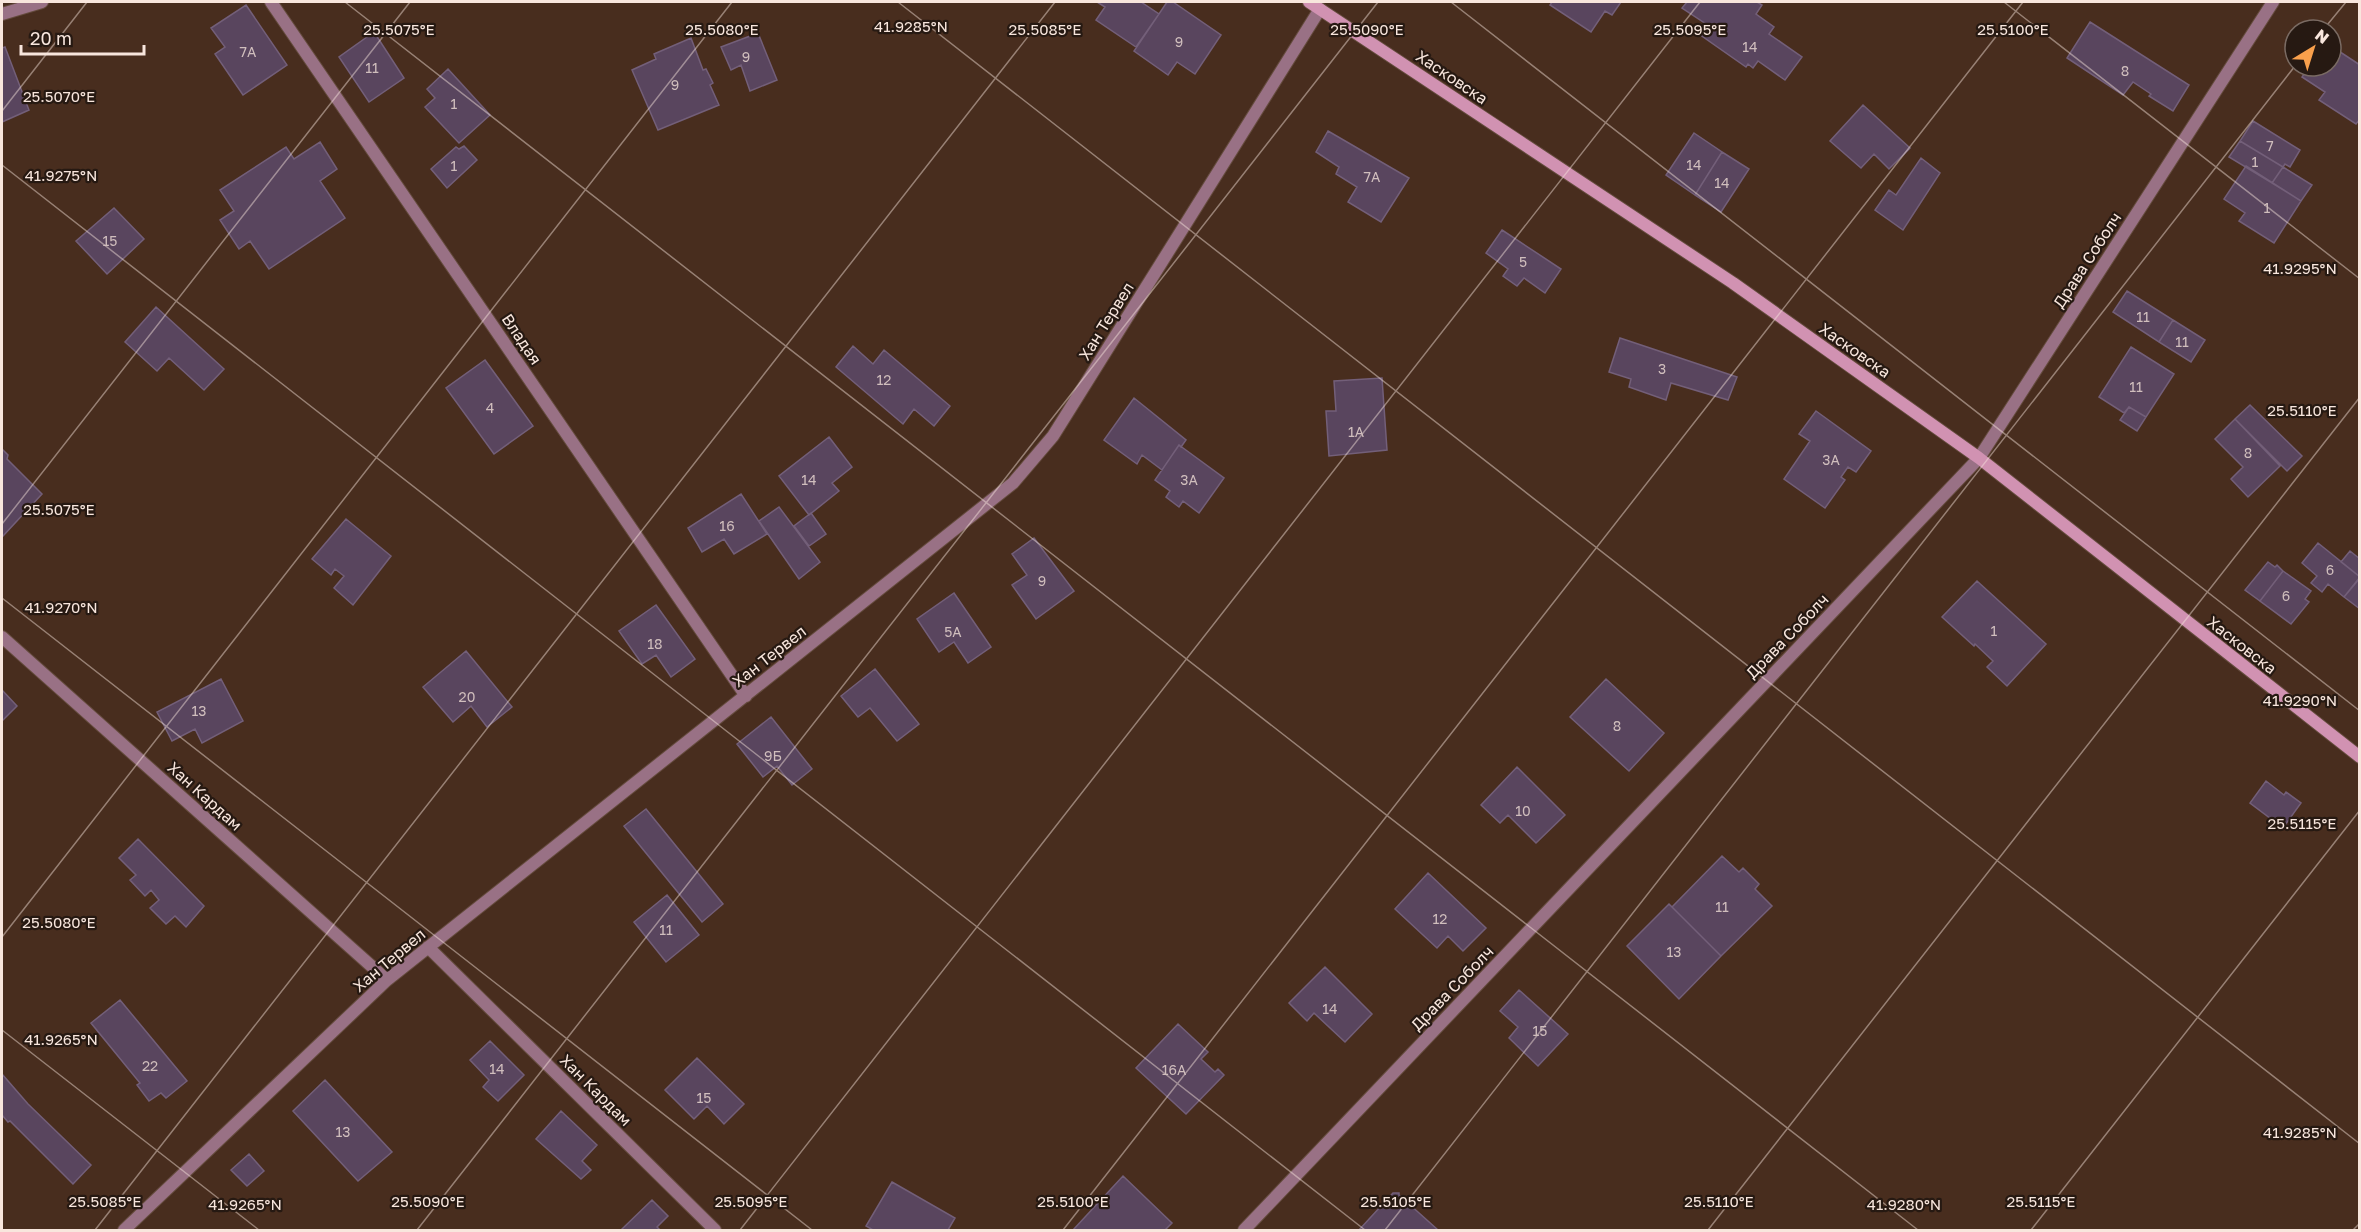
<svg xmlns="http://www.w3.org/2000/svg" width="2361" height="1232" font-family="'Golos Text',sans-serif">
<style>
.building{fill:#59455e;stroke:#735f79;stroke-width:1.5}
.lines{fill:none;stroke-linecap:round;stroke-linejoin:round}
.street-casing{stroke:#644b3d;stroke-width:14}
.secondary-casing{stroke:#644b3d;stroke-width:14}
.street{stroke:#997185;stroke-width:12}
.secondary{stroke:#d192b2;stroke-width:12}
.ticks{fill:none;stroke:#f8e6dd;stroke-width:1.5;stroke-opacity:0.45}
.labels{text-anchor:middle;dominant-baseline:central;stroke-width:4.5;stroke-linejoin:round;paint-order:stroke}
.number-label{font-size:14px;fill:#d0bebd}
.street-label{font-size:16px;fill:#f8e6dd;stroke:#261912}
.ticks-label{font-size:15px;text-anchor:middle;fill:#f8e6dd;stroke:#261912;stroke-width:4.5;stroke-linejoin:round;paint-order:stroke}
</style>
<rect width="100%" height="100%" fill="#482d1e"/>
<!-- building -->
<path class="building" d="M 1097,2 L 1141,2 L 1159,14 L 1136,47 L 1096,20 L 1105,7 Z
M 1167,2 L 1173,2 L 1221,35 L 1195,74 L 1177,62 L 1168,75 L 1134,51 Z
M 1552,2 L 1621,2 L 1612,15 L 1605,11 L 1591,32 L 1550,5 Z
M 1687,2 L 1757,2 L 1762,5 L 1756,14 L 1774,27 L 1769,34 L 1802,57 L 1785,80 L 1758,61 L 1753,68 L 1748,64 L 1746,67 L 1699,34 L 1706,24 L 1682,8 Z
M 246,5 L 287,65 L 243,95 L 215,54 L 225,47 L 211,28 Z
M 2090,22 L 2189,85 L 2173,111 L 2149,96 L 2151,94 L 2133,82 L 2123,95 L 2067,58 Z
M 374,32 L 404,78 L 369,102 L 339,57 Z
M 758,33 L 777,80 L 750,91 L 741,65 L 731,70 L 721,47 Z
M 691,38 L 703,70 L 706,69 L 713,83 L 710,85 L 719,105 L 658,130 L 632,70 L 656,59 L 654,54 Z
M 2331,46 L 2360,65 L 2360,119 L 2356,124 L 2319,100 L 2325,92 L 2302,77 L 2310,66 L 2331,66 Z
M 5,47 L 29,110 L 2,122 L 2,48 Z
M 448,69 L 490,115 L 459,143 L 425,107 L 435,98 L 427,89 Z
M 1863,105 L 1910,148 L 1889,169 L 1874,154 L 1861,168 L 1830,141 Z
M 2253,121 L 2300,150 L 2290,167 L 2285,164 L 2283,167 L 2240,141 Z
M 1328,131 L 1409,178 L 1381,222 L 1348,202 L 1357,187 L 1336,174 L 1339,167 L 1316,152 Z
M 1694,133 L 1722,152 L 1695,195 L 1666,175 Z
M 2240,141 L 2283,167 L 2272,183 L 2229,157 Z
M 320,142 L 337,169 L 320,181 L 345,218 L 269,269 L 250,241 L 239,249 L 220,220 L 234,211 L 220,190 L 286,147 L 294,159 Z
M 464,146 L 477,160 L 447,188 L 431,169 L 456,147 L 459,149 Z
M 1722,152 L 1749,169 L 1721,212 L 1695,195 Z
M 1921,158 L 1940,173 L 1903,230 L 1875,210 L 1889,190 L 1896,195 Z
M 2246,166 L 2301,201 L 2274,243 L 2239,221 L 2245,213 L 2224,199 Z
M 2283,167 L 2312,185 L 2301,201 L 2272,183 Z
M 114,208 L 144,239 L 107,274 L 76,241 Z
M 1502,230 L 1561,269 L 1545,293 L 1524,278 L 1517,286 L 1503,276 L 1508,269 L 1486,253 Z
M 2127,291 L 2173,320 L 2159,342 L 2113,312 Z
M 156,307 L 224,369 L 204,390 L 169,358 L 157,371 L 125,342 Z
M 2173,320 L 2205,340 L 2191,362 L 2159,342 Z
M 1620,338 L 1737,377 L 1728,400 L 1671,383 L 1666,400 L 1629,387 L 1631,379 L 1609,372 Z
M 853,346 L 873,364 L 884,350 L 950,406 L 934,426 L 914,409 L 903,424 L 836,367 Z
M 2131,347 L 2174,374 L 2146,417 L 2129,407 L 2124,413 L 2099,397 Z
M 485,360 L 533,426 L 494,454 L 446,388 Z
M 1382,378 L 1387,450 L 1329,456 L 1326,411 L 1336,411 L 1334,381 Z
M 1134,398 L 1186,440 L 1181,447 L 1179,445 L 1162,470 L 1142,455 L 1137,464 L 1104,440 Z
M 2250,405 L 2302,456 L 2287,471 L 2235,419 Z
M 2129,407 L 2146,417 L 2137,431 L 2120,420 Z
M 1816,411 L 1871,451 L 1856,472 L 1848,467 L 1841,477 L 1845,480 L 1825,508 L 1784,479 L 1810,441 L 1799,434 Z
M 2235,419 L 2280,466 L 2248,497 L 2231,479 L 2243,467 L 2215,439 Z
M 829,437 L 852,467 L 832,483 L 839,491 L 809,515 L 779,476 Z
M 1179,445 L 1224,478 L 1199,513 L 1183,501 L 1179,507 L 1166,497 L 1170,491 L 1155,480 Z
M 2,449 L 8,455 L 7,459 L 42,494 L 2,537 Z
M 741,494 L 767,534 L 734,554 L 724,539 L 702,552 L 688,528 Z
M 779,507 L 820,562 L 799,579 L 759,521 Z
M 811,513 L 826,534 L 809,546 L 794,526 Z
M 346,519 L 391,556 L 353,605 L 334,588 L 344,576 L 335,569 L 331,575 L 312,559 Z
M 1034,538 L 1074,591 L 1036,619 L 1012,585 L 1027,575 L 1012,554 Z
M 2318,543 L 2360,577 L 2344,597 L 2328,584 L 2322,592 L 2311,583 L 2317,576 L 2302,563 Z
M 2350,551 L 2360,559 L 2360,577 L 2341,562 Z
M 2268,562 L 2275,567 L 2277,565 L 2283,571 L 2260,601 L 2245,590 Z
M 2283,571 L 2311,591 L 2305,599 L 2309,602 L 2291,624 L 2260,601 Z
M 2360,578 L 2360,609 L 2344,597 Z
M 1977,581 L 2046,644 L 2007,686 L 1987,667 L 1993,661 L 1975,644 L 1974,646 L 1942,617 Z
M 954,593 L 991,647 L 968,663 L 954,642 L 939,652 L 917,619 Z
M 656,605 L 695,659 L 671,677 L 656,655 L 642,664 L 619,631 Z
M 466,651 L 512,707 L 487,727 L 471,706 L 453,722 L 423,687 Z
M 875,669 L 919,724 L 897,741 L 870,708 L 858,717 L 841,696 Z
M 221,679 L 243,721 L 202,743 L 195,729 L 172,741 L 157,712 Z
M 1606,679 L 1664,733 L 1629,771 L 1570,717 Z
M 2,690 L 17,706 L 2,721 Z
M 771,717 L 812,769 L 792,785 L 777,766 L 763,777 L 737,744 Z
M 1517,767 L 1565,815 L 1536,843 L 1508,815 L 1500,823 L 1481,805 Z
M 2266,781 L 2284,795 L 2286,792 L 2301,803 L 2283,828 L 2250,803 Z
M 646,809 L 723,904 L 702,922 L 624,826 Z
M 138,839 L 204,906 L 186,927 L 175,916 L 166,924 L 150,908 L 159,900 L 151,890 L 145,896 L 130,880 L 136,875 L 119,858 Z
M 1722,856 L 1739,872 L 1743,868 L 1759,884 L 1755,889 L 1772,906 L 1721,956 L 1672,907 Z
M 1428,873 L 1486,928 L 1463,951 L 1448,936 L 1437,948 L 1395,909 Z
M 667,895 L 699,935 L 666,962 L 634,922 Z
M 1669,904 L 1721,956 L 1679,999 L 1627,946 Z
M 1325,967 L 1372,1014 L 1345,1042 L 1314,1013 L 1307,1021 L 1289,1003 Z
M 1519,990 L 1568,1034 L 1538,1066 L 1509,1038 L 1518,1027 L 1500,1011 Z
M 120,1000 L 187,1081 L 166,1098 L 161,1093 L 149,1101 L 137,1085 L 140,1083 L 91,1023 Z
M 1178,1024 L 1208,1052 L 1201,1059 L 1215,1072 L 1218,1069 L 1224,1075 L 1186,1114 L 1136,1068 Z
M 490,1041 L 524,1075 L 498,1101 L 483,1087 L 489,1080 L 470,1060 Z
M 697,1058 L 744,1104 L 724,1124 L 707,1106 L 694,1119 L 665,1090 Z
M 2,1074 L 28,1104 L 91,1165 L 73,1184 L 10,1121 L 8,1122 L 2,1115 Z
M 325,1080 L 392,1152 L 358,1181 L 293,1111 Z
M 561,1111 L 597,1145 L 582,1161 L 591,1170 L 581,1179 L 536,1139 Z
M 249,1154 L 264,1171 L 247,1186 L 231,1170 Z
M 1123,1176 L 1172,1223 L 1165,1230 L 1073,1230 Z
M 892,1182 L 955,1218 L 948,1230 L 873,1230 L 866,1226 Z
M 1393,1193 L 1399,1193 L 1399,1195 L 1438,1230 L 1359,1230 Z
M 652,1200 L 668,1216 L 657,1227 L 660,1230 L 621,1230 Z"/>
<g class="lines">
<defs>
<path id="street" d="M 271,2 L 746,696
M 2,14 L 42,2
M 2,637 L 387,980
M 428,947 L 715,1230
M 124,1230 L 387,980 L 1013,483 L 1053,436 L 1320,9
M 1244,1230 L 1979,458 L 2273,2"/>
<path id="secondary" d="M 1309,2 L 1733,283 L 1979,458 L 2360,757"/>
</defs>
<!-- street casing -->
<use href="#street" class="street-casing"/>
<!-- secondary casing -->
<use href="#secondary" class="secondary-casing"/>
<!-- street -->
<use href="#street" class="street"/>
<!-- secondary -->
<use href="#secondary" class="secondary"/>
</g>
<!-- ticks -->
<path class="ticks" d="M 345,2 L 1918,1230M 898,2 L 2360,1144M 1451,2 L 2360,711M 2004,2 L 2360,279M 2323,30 L 2346,2M 2,111 L 87,2M 2,165 L 1365,1230M 2,524 L 410,2M 2,598 L 812,1230M 2,937 L 732,2M 2,1030 L 259,1230M 95,1230 L 1055,2M 417,1230 L 1378,2M 740,1230 L 1700,2M 1063,1230 L 2023,2M 1385,1230 L 2295,66M 1708,1230 L 2360,397M 2031,1230 L 2360,810M 2353,1230 L 2360,1223"/>
<g class="labels">
<!-- number labels -->
<g class="number-label">
<text x="1179" y="41">9</text>
<text x="1750" y="46">14</text>
<text x="248" y="51">7А</text>
<text x="746" y="56">9</text>
<text x="372" y="67">11</text>
<text x="2125" y="70">8</text>
<text x="675" y="84">9</text>
<text x="454" y="103">1</text>
<text x="2270" y="145">7</text>
<text x="2255" y="161">1</text>
<text x="1694" y="164">14</text>
<text x="454" y="165">1</text>
<text x="1372" y="176">7А</text>
<text x="1722" y="182">14</text>
<text x="2267" y="207">1</text>
<text x="110" y="240">15</text>
<text x="1523" y="261">5</text>
<text x="2143" y="316">11</text>
<text x="2182" y="341">11</text>
<text x="1662" y="368">3</text>
<text x="884" y="379">12</text>
<text x="2136" y="386">11</text>
<text x="490" y="407">4</text>
<text x="1356" y="431">1А</text>
<text x="2248" y="452">8</text>
<text x="1831" y="459">3А</text>
<text x="809" y="479">14</text>
<text x="1189" y="479">3А</text>
<text x="727" y="525">16</text>
<text x="2330" y="569">6</text>
<text x="1042" y="580">9</text>
<text x="2286" y="595">6</text>
<text x="1994" y="630">1</text>
<text x="953" y="631">5А</text>
<text x="655" y="643">18</text>
<text x="467" y="696">20</text>
<text x="199" y="710">13</text>
<text x="1617" y="725">8</text>
<text x="773" y="755">9Б</text>
<text x="1523" y="810">10</text>
<text x="1722" y="906">11</text>
<text x="1440" y="918">12</text>
<text x="666" y="929">11</text>
<text x="1674" y="951">13</text>
<text x="1330" y="1008">14</text>
<text x="1540" y="1030">15</text>
<text x="150" y="1065">22</text>
<text x="497" y="1068">14</text>
<text x="1174" y="1069">16А</text>
<text x="704" y="1097">15</text>
<text x="343" y="1131">13</text>
</g>
<!-- street labels -->
<g class="street-label">
<text transform="translate(1452 77) rotate(34)">Хасковска</text>
<text transform="translate(2087 260) rotate(-57)">Драва Соболч</text>
<text transform="translate(1106 321) rotate(-58)">Хан Тервел</text>
<text transform="translate(522 339) rotate(56)">Владая</text>
<text transform="translate(1855 350) rotate(35)">Хасковска</text>
<text transform="translate(1787 636) rotate(-46)">Драва Соболч</text>
<text transform="translate(2242 645) rotate(38)">Хасковска</text>
<text transform="translate(769 656) rotate(-38)">Хан Тервел</text>
<text transform="translate(205 796) rotate(42)">Хан Кардам</text>
<text transform="translate(389 960) rotate(-40)">Хан Тервел</text>
<text transform="translate(1452 988) rotate(-46)">Драва Соболч</text>
<text transform="translate(596 1090) rotate(45)">Хан Кардам</text>
</g>
</g>
<g class="ticks-label">
<text x="911" y="32">41.9285°N</text>
<text x="399" y="35">25.5075°E</text>
<text x="722" y="35">25.5080°E</text>
<text x="1045" y="35">25.5085°E</text>
<text x="1367" y="35">25.5090°E</text>
<text x="1690" y="35">25.5095°E</text>
<text x="2013" y="35">25.5100°E</text>
<text x="59" y="102">25.5070°E</text>
<text x="61" y="181">41.9275°N</text>
<text x="2300" y="274">41.9295°N</text>
<text x="2302" y="416">25.5110°E</text>
<text x="59" y="515">25.5075°E</text>
<text x="61" y="613">41.9270°N</text>
<text x="2300" y="706">41.9290°N</text>
<text x="2302" y="829">25.5115°E</text>
<text x="59" y="928">25.5080°E</text>
<text x="61" y="1045">41.9265°N</text>
<text x="2300" y="1138">41.9285°N</text>
<text x="105" y="1207">25.5085°E</text>
<text x="428" y="1207">25.5090°E</text>
<text x="751" y="1207">25.5095°E</text>
<text x="1073" y="1207">25.5100°E</text>
<text x="1396" y="1207">25.5105°E</text>
<text x="1719" y="1207">25.5110°E</text>
<text x="2041" y="1207">25.5115°E</text>
<text x="245" y="1210">41.9265°N</text>
<text x="1904" y="1210">41.9280°N</text>
</g>
<!-- border -->
<rect width="2361" height="1232" fill="none" stroke="#f8e6dd" stroke-width="6"/>
<!-- north arrow -->
<g transform="translate(2313 48) rotate(38)"><circle r="28" fill="#261912" stroke="#7a6b63" stroke-width="1.5"/>
<path d="M0-4.5L10 22L0 15L-10 22Z" fill="#f9a04c"/>
<text y="-9" font-size="16" font-weight="bold" text-anchor="middle" fill="#f8e6dd">N</text>
</g>
<!-- scale -->
<path d="M21 45v9h123v-9" fill="none" stroke="#f8e6dd" stroke-width="3"/>
<text x="30" y="45" font-size="18" fill="#f8e6dd" stroke="#261912" stroke-width="4.5" paint-order="stroke">20 m</text>
</svg>
